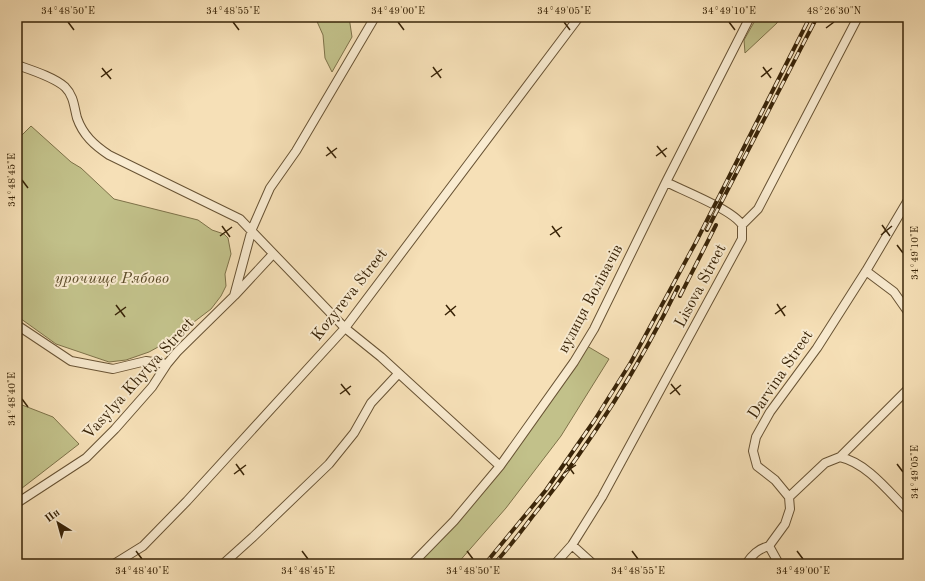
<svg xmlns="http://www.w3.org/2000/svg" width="925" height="581" font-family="'Old Standard TT',serif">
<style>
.green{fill:#c2c18a;stroke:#7e7249}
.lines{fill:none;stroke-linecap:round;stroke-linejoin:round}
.minor-casing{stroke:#685334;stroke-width:10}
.minor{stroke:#f9ebd0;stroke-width:8}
.rail-casing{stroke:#392408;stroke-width:4}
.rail{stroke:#f9ebd0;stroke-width:2.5;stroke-dasharray:8;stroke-linecap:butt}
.ticks{fill:none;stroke:#392408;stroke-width:1.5}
.labels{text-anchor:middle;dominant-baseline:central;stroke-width:4;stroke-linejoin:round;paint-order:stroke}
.park-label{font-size:16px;font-style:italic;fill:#5b4b28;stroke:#f9ebd0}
.street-label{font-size:16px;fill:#392408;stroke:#f9ebd0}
.neatline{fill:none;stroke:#392408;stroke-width:1.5}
.ticks-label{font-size:10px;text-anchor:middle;fill:#392408}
</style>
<rect width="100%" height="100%" fill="#f6e0b7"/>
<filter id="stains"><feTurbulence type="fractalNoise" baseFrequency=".005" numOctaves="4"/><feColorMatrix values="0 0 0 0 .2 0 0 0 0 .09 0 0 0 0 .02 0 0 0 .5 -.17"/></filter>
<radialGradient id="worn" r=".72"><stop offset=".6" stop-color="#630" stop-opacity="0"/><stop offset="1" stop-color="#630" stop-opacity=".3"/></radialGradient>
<!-- green -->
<path class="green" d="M 315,17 L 349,17 L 352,37 L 332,72 L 325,58 L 323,35 Z
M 757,17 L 780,17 L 777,23 L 745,53 L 744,40 Z
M 31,126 L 71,162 L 81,168 L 114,199 L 198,220 L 212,230 L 224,234 L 228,238 L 231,254 L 225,274 L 226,286 L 221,296 L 211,309 L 169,341 L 149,352 L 126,360 L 109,362 L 56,344 L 17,316 L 17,140 Z
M 587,346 L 609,359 L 561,436 L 506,508 L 457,564 L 414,564 L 446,533 Z
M 17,403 L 53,417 L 79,444 L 17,492 Z"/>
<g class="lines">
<defs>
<path id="minor" d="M 17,65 C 31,70 54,77 65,87 C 74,96 74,107 77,118 C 83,135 94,145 109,155 L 240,219 L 345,328 L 381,357 L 500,466
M 666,182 C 684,191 733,210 742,225
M 866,271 L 894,292 L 908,312
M 235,295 L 273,254
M 17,325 L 71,361 L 113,369 L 146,361 L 167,364
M 840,457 C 867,463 889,492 908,511
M 789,497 L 825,463 L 840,457 L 908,389
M 17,503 L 86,458 L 115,429 L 152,387 L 167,364 L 177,352 L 234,296 L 252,229 L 270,188 L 296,151 L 375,17
M 572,545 L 593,564
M 769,546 L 785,524 L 790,509 L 789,497 L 775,480 L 757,466 L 753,451 L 756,437 L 770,412 L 817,348 L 866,271 L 908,200
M 769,546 L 779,564
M 114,564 L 143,546 L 187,501 L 345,328 L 579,17
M 223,564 L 253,537 L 329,464 L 354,433 L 371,403 L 398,374
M 412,564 L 454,521 L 500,466 L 574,362 L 594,329 L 666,182 L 750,17
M 555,564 L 572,545 L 602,497 L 742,239 L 742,225 L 758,209 L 858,17
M 746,564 C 752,555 758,549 769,546"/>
</defs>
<!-- minor casing -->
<use href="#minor" class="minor-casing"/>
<!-- minor -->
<use href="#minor" class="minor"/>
<defs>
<path id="rail" d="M 707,230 L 817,17
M 680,296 L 716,225
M 485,564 L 546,490 L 594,421 L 631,362 L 696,242 L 810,17
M 494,564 C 508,549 520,533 532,517 C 589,446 638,369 678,287"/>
</defs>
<!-- rail casing -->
<use href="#rail" class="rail-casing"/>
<!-- rail -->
<use href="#rail" class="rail"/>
</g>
<!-- ticks -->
<path class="ticks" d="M 68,22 L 74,30M 233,22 L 239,30M 398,22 L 404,30M 564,22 L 570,30M 729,22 L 735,30M 826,28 L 834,22M 433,67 L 441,78M 763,67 L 771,78M 102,68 L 111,79M 101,77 L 112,69M 431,77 L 442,69M 761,77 L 772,68M 657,146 L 666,157M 327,147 L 336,158M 326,156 L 337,148M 656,156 L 667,148M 22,180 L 28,188M 882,225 L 890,236M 222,226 L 230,237M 552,226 L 560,237M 550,235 L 562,227M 881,235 L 892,226M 220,236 L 232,227M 897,245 L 903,253M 777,304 L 785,316M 116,305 L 125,317M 446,305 L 455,316M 775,314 L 786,306M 115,315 L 126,307M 445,315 L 456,306M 341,384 L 350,395M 671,384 L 680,395M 340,394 L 351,386M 670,394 L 681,385M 22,399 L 28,407M 566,463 L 574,474M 236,464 L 244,475M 897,464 L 903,472M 564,473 L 576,465M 234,474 L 246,465M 136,551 L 142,559M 302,551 L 308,559M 467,551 L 473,559M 632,551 L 638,559M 797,551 L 803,559"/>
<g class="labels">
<!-- park labels -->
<g class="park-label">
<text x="112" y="279">урочище Рябово</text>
</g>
<!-- street labels -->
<g class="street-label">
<text transform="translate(701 286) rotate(-62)">Lisova Street</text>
<text transform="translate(350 295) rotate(-52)">Kozyreva Street</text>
<text transform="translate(591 299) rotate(-62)">вулиця Волівачів</text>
<text transform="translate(781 375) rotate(-56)">Darvina Street</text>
<text transform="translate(139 379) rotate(-48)">Vasylya Khytya Street</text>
</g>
</g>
<!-- margin -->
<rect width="925" height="581" fill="none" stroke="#f6e0b7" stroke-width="44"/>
<!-- north arrow -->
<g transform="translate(58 523) rotate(323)" stroke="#f9ebd0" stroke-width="3" paint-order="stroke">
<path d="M0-3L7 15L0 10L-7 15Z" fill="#392408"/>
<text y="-6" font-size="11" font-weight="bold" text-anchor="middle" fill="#392408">Пн</text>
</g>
<rect x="22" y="22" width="881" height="537" class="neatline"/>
<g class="ticks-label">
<text x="68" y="14">34°48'50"E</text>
<text x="233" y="14">34°48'55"E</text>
<text x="398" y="14">34°49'00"E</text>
<text x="564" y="14">34°49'05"E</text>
<text x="729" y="14">34°49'10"E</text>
<text x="834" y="14">48°26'30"N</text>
<text transform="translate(11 180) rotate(-90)" y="4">34°48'45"E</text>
<text transform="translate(914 253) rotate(-90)" y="4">34°49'10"E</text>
<text transform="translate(11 399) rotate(-90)" y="4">34°48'40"E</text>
<text transform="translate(914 472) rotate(-90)" y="4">34°49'05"E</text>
<text x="142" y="574">34°48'40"E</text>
<text x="308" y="574">34°48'45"E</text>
<text x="473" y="574">34°48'50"E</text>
<text x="638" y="574">34°48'55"E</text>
<text x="803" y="574">34°49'00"E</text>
</g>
<rect width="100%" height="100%" filter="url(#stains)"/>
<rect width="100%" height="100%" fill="url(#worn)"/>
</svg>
